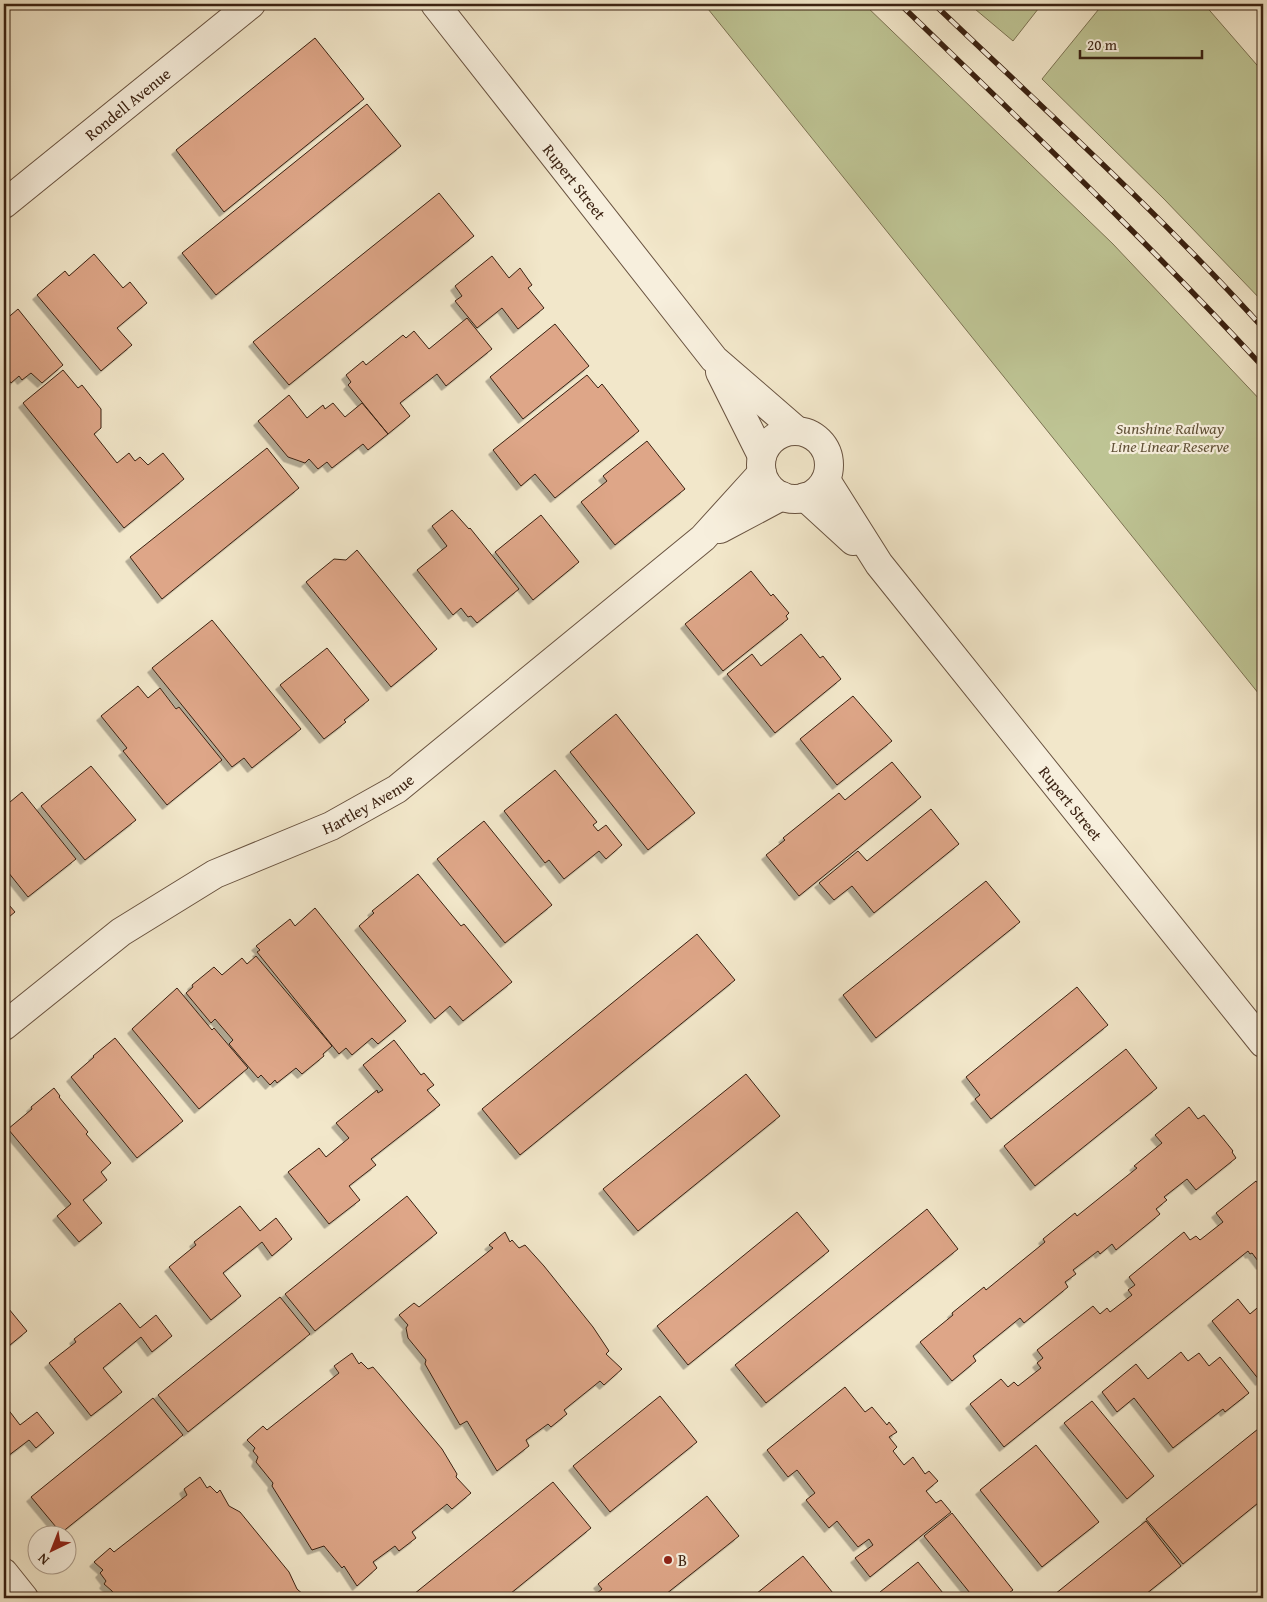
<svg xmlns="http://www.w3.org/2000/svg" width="1267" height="1602" font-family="'Gentium Book Plus',serif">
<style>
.green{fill:#bec494;stroke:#7c7353}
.building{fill:#dea688;stroke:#3b2212;filter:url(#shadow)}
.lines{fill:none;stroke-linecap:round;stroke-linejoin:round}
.minor-casing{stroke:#695340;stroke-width:30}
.tertiary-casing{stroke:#695340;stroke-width:30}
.minor{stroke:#f7efdd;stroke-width:28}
.tertiary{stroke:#f7efdd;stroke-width:28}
.rail-casing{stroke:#3b2212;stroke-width:5.5}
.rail{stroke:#f7efdd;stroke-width:4;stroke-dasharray:11;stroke-linecap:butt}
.poi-dot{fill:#8f2418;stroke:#f7efdd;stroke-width:2}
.labels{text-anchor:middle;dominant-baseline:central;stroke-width:4.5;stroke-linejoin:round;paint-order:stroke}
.street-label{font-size:16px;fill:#3b2212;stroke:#f7efdd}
.park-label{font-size:16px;font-style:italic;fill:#625339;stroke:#f7efdd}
.poi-label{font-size:16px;fill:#3b2212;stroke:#f7efdd;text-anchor:start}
</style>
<defs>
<filter id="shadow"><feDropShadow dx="-4.5" dy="4.5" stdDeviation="0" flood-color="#0004"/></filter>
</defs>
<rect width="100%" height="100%" fill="#f2e7ca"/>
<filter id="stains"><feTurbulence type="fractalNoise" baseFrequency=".004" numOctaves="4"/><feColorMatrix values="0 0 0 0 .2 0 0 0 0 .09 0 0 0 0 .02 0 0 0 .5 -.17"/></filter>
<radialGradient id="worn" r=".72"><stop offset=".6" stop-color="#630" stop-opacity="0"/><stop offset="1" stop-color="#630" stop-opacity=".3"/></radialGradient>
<!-- green -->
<path class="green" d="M 704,4 L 864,4 L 1113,244 L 1263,403 L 1263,699 Z
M 969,4 L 1042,4 L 1013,41 Z
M 1103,4 L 1204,4 L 1263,72 L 1263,302 L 1164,199 L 1042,79 Z"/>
<!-- building -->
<path class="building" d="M 315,38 L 364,99 L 224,212 L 176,150 Z
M 367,104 L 401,146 L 216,295 L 182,253 Z
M 439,193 L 474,236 L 289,385 L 253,342 Z
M 94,254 L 123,288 L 130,282 L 147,303 L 117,328 L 132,345 L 101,371 L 37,295 L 65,271 L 69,276 Z
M 492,256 L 509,278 L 520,268 L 532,285 L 528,288 L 544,308 L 518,329 L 502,308 L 477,328 L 455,301 L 462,296 L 455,286 Z
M 18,309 L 63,365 L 42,383 L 31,373 L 22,380 L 19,376 L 11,383 L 4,374 L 4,321 Z
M 467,318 L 492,349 L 446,386 L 437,374 L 400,403 L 410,416 L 388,434 L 348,385 L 351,382 L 346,375 L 363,361 L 366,365 L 403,335 L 406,338 L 414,331 L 429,349 Z
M 555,324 L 589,366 L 523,419 L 490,377 Z
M 63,370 L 78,388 L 82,385 L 101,409 L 101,428 L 94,434 L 117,463 L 129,453 L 135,461 L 140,457 L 148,465 L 163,453 L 184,479 L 124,528 L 23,403 Z
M 587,375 L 598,388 L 602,384 L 639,431 L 555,498 L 535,474 L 521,486 L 493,450 Z
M 289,395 L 307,418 L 323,405 L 325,409 L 333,403 L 345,417 L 362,403 L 388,434 L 368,450 L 363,444 L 332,468 L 327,462 L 318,469 L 309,459 L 305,463 L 288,457 L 258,421 Z
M 647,441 L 685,489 L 615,545 L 581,502 L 607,481 L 603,476 Z
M 267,448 L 299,488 L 162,599 L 130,557 Z
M 452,510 L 469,529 L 470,528 L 519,589 L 477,623 L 471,616 L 468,617 L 461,608 L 453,615 L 417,570 L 447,546 L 432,526 Z
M 541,515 L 579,562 L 533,600 L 495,552 Z
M 357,550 L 437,649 L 391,687 L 306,582 L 334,559 L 346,560 Z
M 751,571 L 771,596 L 773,594 L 789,613 L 786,616 L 788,619 L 723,671 L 685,624 Z
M 212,620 L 301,729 L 252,768 L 244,758 L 232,767 L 152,668 Z
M 801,634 L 820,658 L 823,656 L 841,679 L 775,733 L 727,674 L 752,654 L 761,666 Z
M 327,648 L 369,700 L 344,720 L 346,722 L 324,739 L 280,685 Z
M 138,686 L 148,698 L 160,688 L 176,709 L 179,707 L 222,760 L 167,805 L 123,751 L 127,748 L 101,716 Z
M 853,696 L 892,741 L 837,785 L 800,739 Z
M 616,714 L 695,813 L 648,850 L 570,752 Z
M 892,762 L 921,797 L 799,896 L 766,855 L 785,840 L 783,838 L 839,793 L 845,800 Z
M 91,766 L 136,820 L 85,860 L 41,806 Z
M 555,770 L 597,822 L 593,825 L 598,831 L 606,825 L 622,845 L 606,859 L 599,851 L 564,879 L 549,860 L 545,863 L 504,811 Z
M 22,792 L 76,859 L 28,897 L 4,867 L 4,807 Z
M 931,809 L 959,844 L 874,913 L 852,886 L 834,900 L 819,883 L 858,851 L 867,861 Z
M 484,821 L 552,905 L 505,943 L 437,859 Z
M 418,874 L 461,926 L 464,924 L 512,982 L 463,1021 L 450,1006 L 435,1019 L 359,926 L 374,913 L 372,911 Z
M 986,881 L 1020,922 L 876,1038 L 843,995 Z
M 4,899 L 15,912 L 4,921 Z
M 315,908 L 406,1021 L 378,1044 L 372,1038 L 352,1055 L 346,1048 L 339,1054 L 257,952 L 260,950 L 256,946 L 290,919 L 295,926 Z
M 697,934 L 735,980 L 520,1155 L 482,1109 Z
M 256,956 L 332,1046 L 323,1054 L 324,1056 L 302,1074 L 296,1068 L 277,1083 L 275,1080 L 270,1085 L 261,1075 L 258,1078 L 229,1044 L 233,1040 L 215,1019 L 211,1023 L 186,993 L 193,987 L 192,985 L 214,967 L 222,975 L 242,958 L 247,964 Z
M 1077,987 L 1108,1025 L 991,1119 L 975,1099 L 980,1095 L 966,1077 Z
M 177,988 L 212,1030 L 214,1028 L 248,1068 L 199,1109 L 132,1029 Z
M 115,1038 L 183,1121 L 137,1158 L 71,1077 L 94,1057 L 93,1056 Z
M 394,1040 L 421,1075 L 424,1073 L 434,1085 L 427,1090 L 440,1105 L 371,1159 L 376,1165 L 349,1186 L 360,1200 L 329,1224 L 288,1172 L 319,1148 L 326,1157 L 349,1138 L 336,1123 L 377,1090 L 378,1093 L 383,1090 L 363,1065 Z
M 1126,1049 L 1157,1088 L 1035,1186 L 1004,1146 Z
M 746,1074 L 780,1116 L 638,1231 L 603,1189 Z
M 54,1088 L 60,1096 L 59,1097 L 88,1132 L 86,1134 L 111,1163 L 101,1172 L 107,1180 L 83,1200 L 102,1223 L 79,1242 L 57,1216 L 71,1204 L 8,1129 L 32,1109 L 31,1107 Z
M 1189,1107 L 1198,1119 L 1204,1115 L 1233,1151 L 1232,1152 L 1236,1158 L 1196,1190 L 1187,1179 L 1164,1197 L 1167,1200 L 1156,1209 L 1160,1214 L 1116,1250 L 1112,1244 L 1100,1254 L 1098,1251 L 1073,1270 L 1076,1274 L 1065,1282 L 1068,1287 L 1024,1323 L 1020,1318 L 973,1356 L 976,1361 L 952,1381 L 920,1342 L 953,1315 L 952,1313 L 984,1287 L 986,1290 L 1045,1242 L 1043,1239 L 1075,1213 L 1077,1216 L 1137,1168 L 1134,1166 L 1162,1143 L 1155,1135 Z
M 1256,1181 L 1263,1190 L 1263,1263 L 1261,1265 L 1252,1253 L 1250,1254 L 1248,1251 L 1004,1447 L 970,1404 L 1001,1379 L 1008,1387 L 1014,1382 L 1018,1386 L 1041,1368 L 1037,1363 L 1043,1358 L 1037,1350 L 1093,1306 L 1100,1314 L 1107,1308 L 1110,1312 L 1132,1295 L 1128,1290 L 1135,1285 L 1129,1277 L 1184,1232 L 1190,1240 L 1196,1236 L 1200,1240 L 1223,1222 L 1216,1213 Z
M 407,1196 L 437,1233 L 315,1331 L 285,1294 Z
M 240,1206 L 260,1231 L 276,1218 L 292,1239 L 272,1256 L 262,1242 L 223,1273 L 241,1296 L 211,1320 L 169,1267 L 196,1245 L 194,1242 Z
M 927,1209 L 958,1249 L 766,1403 L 735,1365 Z
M 797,1212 L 829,1251 L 688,1365 L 657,1326 Z
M 505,1232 L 510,1242 L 512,1240 L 519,1248 L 525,1245 L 544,1266 L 593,1327 L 609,1351 L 606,1354 L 622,1369 L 604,1385 L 600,1381 L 564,1410 L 567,1414 L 551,1427 L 548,1424 L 526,1440 L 529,1446 L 497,1471 L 467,1421 L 460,1425 L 425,1364 L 426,1360 L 408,1338 L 406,1328 L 408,1325 L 399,1315 L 414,1303 L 419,1307 L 493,1248 L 489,1245 Z
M 280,1297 L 310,1334 L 188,1432 L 158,1395 Z
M 1238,1299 L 1250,1314 L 1263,1303 L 1263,1379 L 1260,1381 L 1212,1321 Z
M 4,1303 L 27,1331 L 4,1350 Z
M 120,1303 L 140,1328 L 156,1315 L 172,1336 L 152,1352 L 141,1337 L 103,1368 L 122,1392 L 91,1416 L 49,1363 L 76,1342 L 74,1339 Z
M 1181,1352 L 1188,1361 L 1199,1353 L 1209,1366 L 1220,1357 L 1249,1393 L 1225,1412 L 1223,1409 L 1173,1448 L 1134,1398 L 1117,1412 L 1102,1392 L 1136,1364 L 1148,1379 Z
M 352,1353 L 359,1364 L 361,1362 L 368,1369 L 373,1367 L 392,1389 L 442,1449 L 457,1474 L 456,1477 L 471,1493 L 452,1509 L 447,1504 L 412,1532 L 416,1538 L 399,1551 L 395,1546 L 373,1562 L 377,1568 L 357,1586 L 344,1566 L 342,1568 L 324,1546 L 312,1550 L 272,1486 L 273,1483 L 256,1462 L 258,1457 L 253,1451 L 255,1448 L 247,1440 L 263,1426 L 267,1430 L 339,1373 L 334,1366 Z
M 845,1387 L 865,1412 L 872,1407 L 887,1425 L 889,1422 L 897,1432 L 889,1437 L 897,1447 L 893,1451 L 904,1465 L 913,1457 L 925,1474 L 929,1471 L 938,1481 L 926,1491 L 936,1503 L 941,1500 L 951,1512 L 870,1577 L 855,1558 L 873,1545 L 869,1539 L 858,1547 L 837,1521 L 829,1528 L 806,1500 L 815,1493 L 797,1470 L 788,1477 L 767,1450 Z
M 660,1396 L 697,1442 L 610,1512 L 573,1466 Z
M 153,1398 L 183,1435 L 61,1533 L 31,1497 Z
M 1092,1401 L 1154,1476 L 1127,1499 L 1064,1423 Z
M 4,1404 L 20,1425 L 37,1412 L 54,1433 L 36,1448 L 29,1440 L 4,1459 Z
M 1263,1425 L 1263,1499 L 1183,1564 L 1146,1519 Z
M 1036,1445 L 1099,1522 L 1042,1567 L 980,1490 Z
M 200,1477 L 207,1488 L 210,1486 L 217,1493 L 220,1490 L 229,1506 L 240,1512 L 289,1572 L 297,1589 L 305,1596 L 304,1598 L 116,1598 L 112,1591 L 104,1584 L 106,1581 L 100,1573 L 103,1570 L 94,1562 L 110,1548 L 114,1552 L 187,1495 L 184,1489 Z
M 553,1482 L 591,1528 L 505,1598 L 409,1598 Z
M 707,1496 L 739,1536 L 661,1598 L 591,1598 L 602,1589 L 598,1584 Z
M 952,1513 L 1013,1590 L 1002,1598 L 974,1598 L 924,1536 Z
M 1146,1521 L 1181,1566 L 1141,1598 L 1050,1598 Z
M 803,1556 L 837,1598 L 751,1598 Z
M 918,1562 L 947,1598 L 885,1598 L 880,1592 Z"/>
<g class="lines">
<defs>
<g id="minor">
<path id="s1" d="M 435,4 L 714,359 L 796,430"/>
<path id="s2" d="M 4,204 L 251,4"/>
<path d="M 720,372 L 762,456"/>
<circle cx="795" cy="465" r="34"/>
<path id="s3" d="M 826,480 L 879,564 L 1263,1043"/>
<path d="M 805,497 L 853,541"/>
<path d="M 720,529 L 782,496"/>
<path id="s4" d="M 4,1026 L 121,932 L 215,874 L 331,826 L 397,789 L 703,538 L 762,473"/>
</g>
<path id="tertiary" d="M 4,1573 L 24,1598"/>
</defs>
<!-- minor casing -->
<use href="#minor" class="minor-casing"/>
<!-- tertiary casing -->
<use href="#tertiary" class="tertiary-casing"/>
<!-- minor -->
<use href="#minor" class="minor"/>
<!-- tertiary -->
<use href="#tertiary" class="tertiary"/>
<defs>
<path id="rail" d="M 900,4 C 1023,123 1147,241 1263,367
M 934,4 C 1045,110 1160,214 1263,328"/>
</defs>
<!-- rail casing -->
<use href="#rail" class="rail-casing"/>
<!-- rail -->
<use href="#rail" class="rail"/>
</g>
<!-- markers -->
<circle class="poi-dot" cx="668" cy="1560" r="5"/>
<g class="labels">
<!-- street labels -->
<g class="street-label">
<text stroke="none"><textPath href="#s2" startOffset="159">Rondell Avenue</textPath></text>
<text stroke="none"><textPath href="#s1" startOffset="226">Rupert Street</textPath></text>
<text stroke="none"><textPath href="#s4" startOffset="429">Hartley Avenue</textPath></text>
<text stroke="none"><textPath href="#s3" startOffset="406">Rupert Street</textPath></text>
</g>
<!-- park labels -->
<g class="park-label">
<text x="1170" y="428">Sunshine Railway<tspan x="1170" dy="18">Line Linear Reserve</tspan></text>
</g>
<!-- poi labels -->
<g class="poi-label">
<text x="678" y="1560">B</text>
</g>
</g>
<!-- margin -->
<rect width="1267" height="1602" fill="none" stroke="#f2e7ca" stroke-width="20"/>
<rect x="5" y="5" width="1257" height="1592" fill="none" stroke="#3b2212" stroke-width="2.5"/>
<rect x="10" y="10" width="1247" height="1582" fill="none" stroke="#3b2212"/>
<!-- north arrow -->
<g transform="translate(52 1550) rotate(223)"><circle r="24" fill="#f7efdd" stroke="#ac9d8c"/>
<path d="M0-4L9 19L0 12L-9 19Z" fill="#8f2418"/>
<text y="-8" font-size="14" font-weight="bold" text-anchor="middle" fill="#3b2212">N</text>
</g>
<!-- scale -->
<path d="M1080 50v8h122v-8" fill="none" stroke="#3b2212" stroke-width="2.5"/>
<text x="1087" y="50" font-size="15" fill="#3b2212" stroke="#f7efdd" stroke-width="4" paint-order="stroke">20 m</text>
<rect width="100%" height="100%" filter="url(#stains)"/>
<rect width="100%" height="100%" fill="url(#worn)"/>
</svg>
